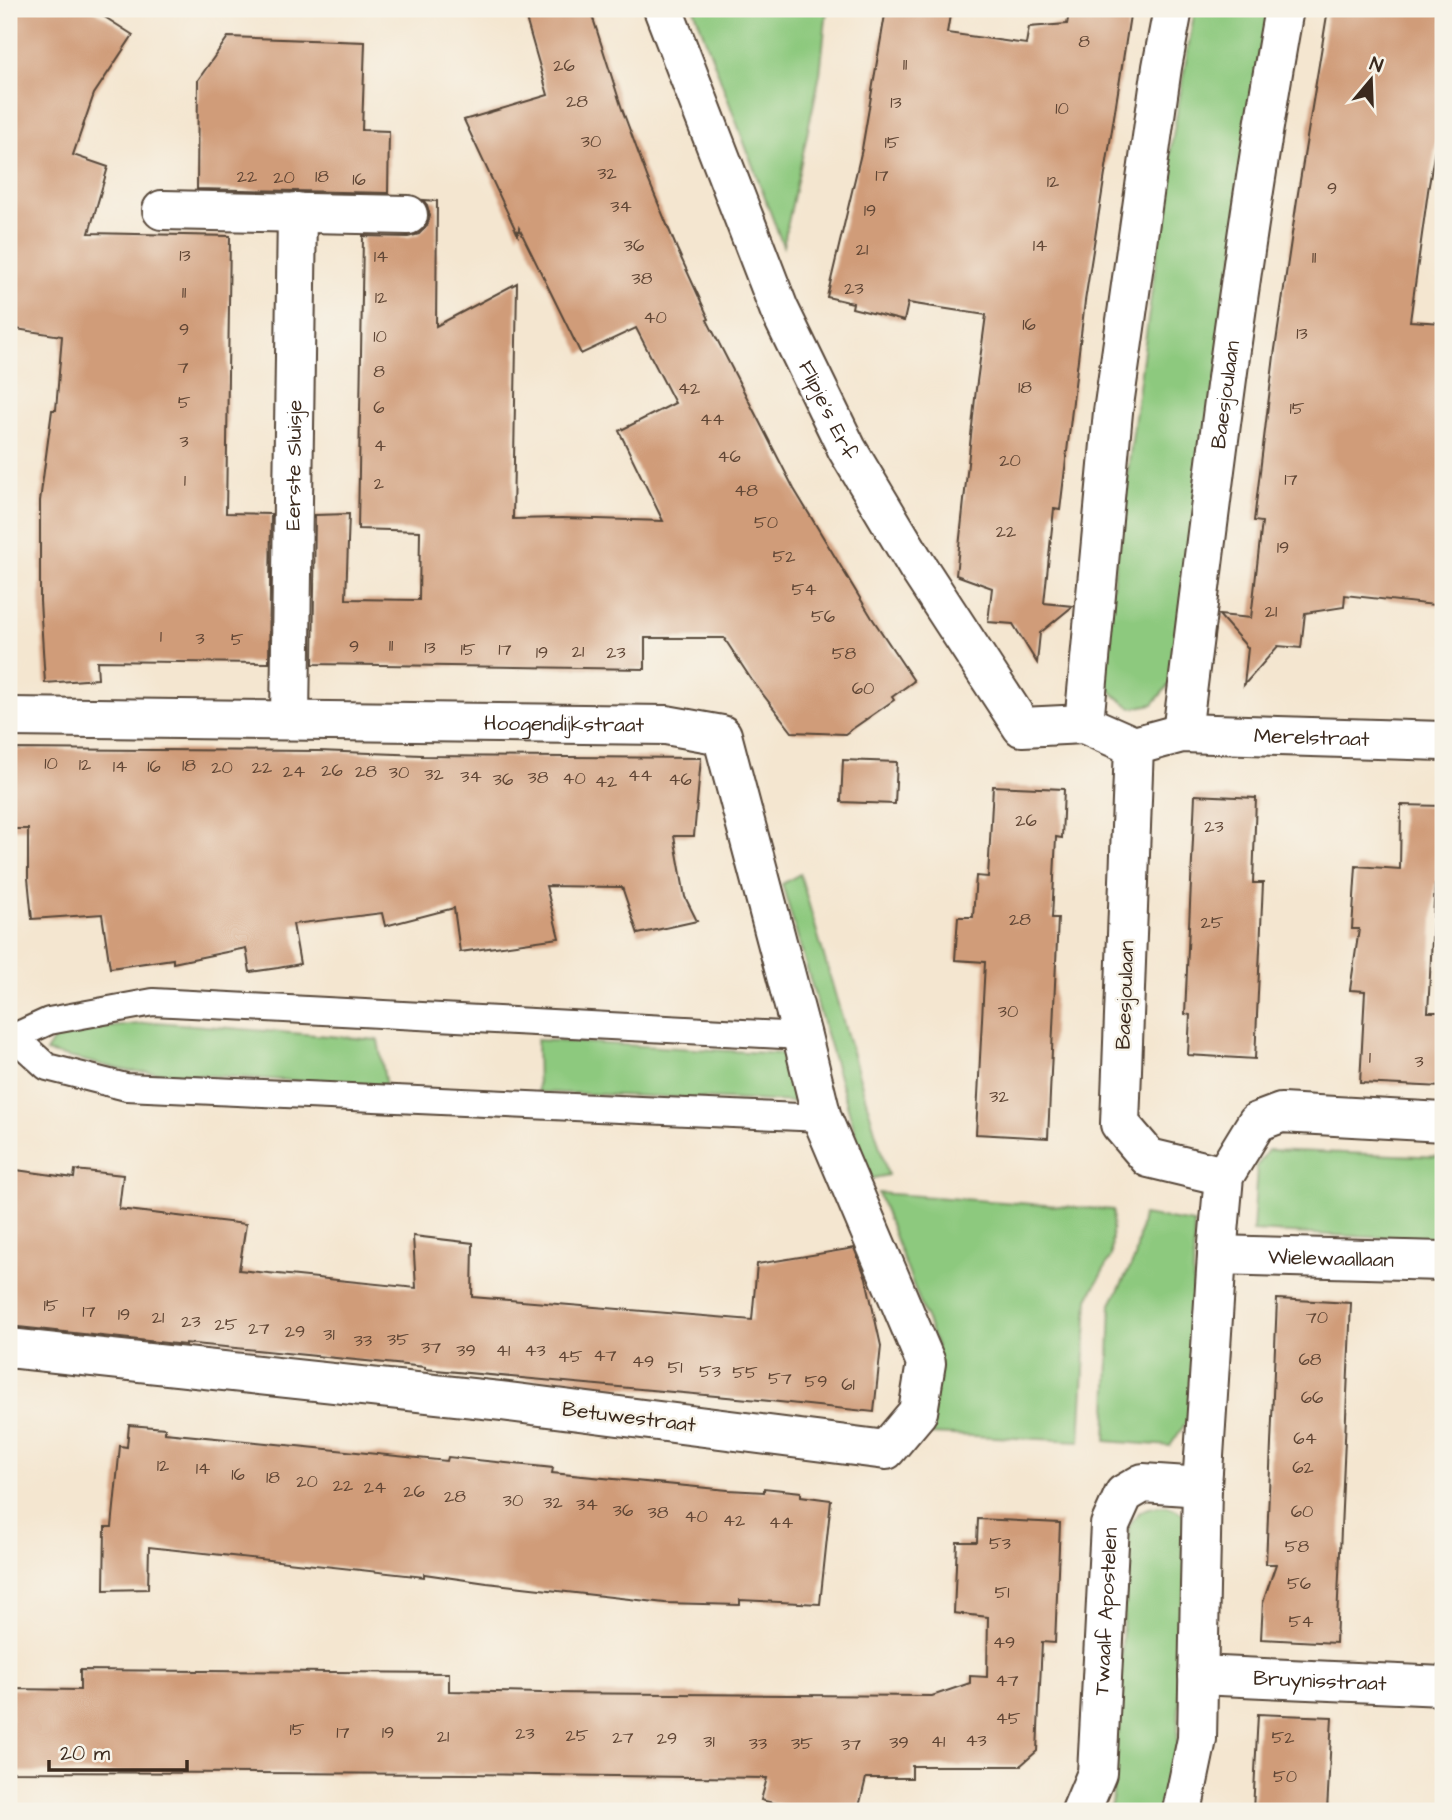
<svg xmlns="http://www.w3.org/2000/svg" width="1452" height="1820" font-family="'Architects Daughter',sans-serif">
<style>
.green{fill:#8dc97e;stroke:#647a4e;stroke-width:2}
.building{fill:#d09c79}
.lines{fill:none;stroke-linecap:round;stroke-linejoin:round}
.service-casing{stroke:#574639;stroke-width:30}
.minor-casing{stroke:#574639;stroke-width:42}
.service{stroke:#fff;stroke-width:26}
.minor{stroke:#fff;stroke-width:38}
.labels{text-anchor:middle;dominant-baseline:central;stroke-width:5;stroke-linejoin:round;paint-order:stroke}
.number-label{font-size:18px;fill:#604635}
.street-label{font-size:21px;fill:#3b2a1e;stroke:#f7f3e8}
</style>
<rect width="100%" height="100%" fill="#f7f3e8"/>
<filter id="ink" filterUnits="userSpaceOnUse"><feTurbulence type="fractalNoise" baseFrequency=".0143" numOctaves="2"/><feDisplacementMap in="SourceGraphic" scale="14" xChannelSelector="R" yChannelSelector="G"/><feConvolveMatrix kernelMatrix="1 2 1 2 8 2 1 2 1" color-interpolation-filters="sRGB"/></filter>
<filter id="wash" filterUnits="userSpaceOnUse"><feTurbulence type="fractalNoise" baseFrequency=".00686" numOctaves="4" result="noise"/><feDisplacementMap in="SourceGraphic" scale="28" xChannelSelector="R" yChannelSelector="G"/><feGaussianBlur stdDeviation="1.57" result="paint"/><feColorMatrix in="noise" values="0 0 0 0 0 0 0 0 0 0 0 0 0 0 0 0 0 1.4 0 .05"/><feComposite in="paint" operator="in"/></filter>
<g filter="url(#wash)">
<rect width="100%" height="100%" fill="#f4e6d0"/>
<!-- green -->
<path class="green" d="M 694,9 L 827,9 L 820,74 L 783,246 Z
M 1195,9 L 1270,9 L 1173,680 L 1153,704 L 1132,708 C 1102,687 1104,686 1104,650 L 1171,147 Z
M 800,874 L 888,1175 L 869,1179 L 782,884 Z
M 156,1022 L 378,1040 L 386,1086 L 129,1071 L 46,1052 L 58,1033 Z
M 537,1040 L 785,1054 L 797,1102 L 538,1092 Z
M 1268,1150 L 1443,1157 L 1443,1241 L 1253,1231 L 1257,1166 Z
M 878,1193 L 1113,1210 L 1111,1256 L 1088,1299 L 1080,1441 L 931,1434 L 937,1347 Z
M 1143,1215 L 1194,1223 L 1191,1415 L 1170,1446 L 1106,1441 L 1111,1304 L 1135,1258 Z
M 1165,1506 L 1175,1509 L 1189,1518 L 1175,1786 L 1170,1811 L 1109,1811 L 1113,1796 L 1129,1526 C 1139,1509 1146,1507 1165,1506 Z"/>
<g id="blocks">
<!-- building -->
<path class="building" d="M 9,9 L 92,9 L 133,35 L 94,94 L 73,155 L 108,167 L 89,233 L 230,236 L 226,513 L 271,514 L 269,663 L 97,661 L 98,679 L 45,683 L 40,601 L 40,501 L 52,410 L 56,410 L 62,336 L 9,328 Z
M 548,9 L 590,9 L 622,109 L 648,179 L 677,249 L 709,319 L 707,320 L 794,489 L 872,618 L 914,681 L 892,697 L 894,700 L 845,734 L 792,732 L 751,679 L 724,638 L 645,638 L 645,669 L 313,664 L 315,515 L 349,514 L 346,599 L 419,600 L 420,531 L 358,529 L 363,236 L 408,237 L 419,234 L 427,226 L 430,216 L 427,205 L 423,200 L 437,201 L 436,326 L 517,283 L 513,519 L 562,518 L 663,521 L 619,431 L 675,403 L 636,328 L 581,354 L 519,228 L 518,235 L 464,120 L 548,95 L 525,15 Z
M 886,9 L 951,9 L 947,33 L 1026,44 L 1029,27 L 1067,24 L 1070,9 L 1131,9 L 1085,301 L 1060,510 L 1054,509 L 1044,603 L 1073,606 L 1040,633 L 1037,663 L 1013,624 L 988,622 L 992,588 L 956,575 L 976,389 L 986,315 L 908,303 L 904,321 L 852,308 L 853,303 L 827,297 L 862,149 Z
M 1328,9 L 1419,9 L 1443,13 L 1443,102 L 1428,191 L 1410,321 L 1443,323 L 1443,606 L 1345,595 L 1344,607 L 1305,613 L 1301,648 L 1278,646 L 1244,685 L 1248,648 L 1219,615 L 1251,618 L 1262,522 L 1254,521 L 1274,356 L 1298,193 Z
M 228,37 L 365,42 L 362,130 L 389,131 L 388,193 L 197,189 L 198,80 Z
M 9,749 L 318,751 L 422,755 L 422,756 L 701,758 L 694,836 L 674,836 L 685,897 L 697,921 L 638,934 L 622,887 L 546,886 L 559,938 L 460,952 L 454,908 L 385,926 L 382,913 L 293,924 L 300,964 L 278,968 L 250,972 L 246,948 L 173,963 L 173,959 L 110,968 L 102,914 L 32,919 L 28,878 L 28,829 L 9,829 Z
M 843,760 L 897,762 L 895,804 L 841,802 Z
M 993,786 L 1064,789 L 1062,838 L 1056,837 L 1054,878 L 1052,918 L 1058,918 L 1048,1138 L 976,1134 L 985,962 L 955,960 L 958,917 L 973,917 L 976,876 L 988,877 Z
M 1195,795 L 1256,798 L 1253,883 L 1263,883 L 1255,1059 L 1188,1055 L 1190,1015 L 1185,1014 Z
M 1401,805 L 1443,806 L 1443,885 L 1435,884 L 1428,1012 L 1443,1012 L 1443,1087 L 1360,1083 L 1365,991 L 1350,990 L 1359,929 L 1352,929 L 1356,866 L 1400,869 Z
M 9,1169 L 74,1178 L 75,1170 L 123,1175 L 119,1209 L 246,1224 L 239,1270 L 416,1288 L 413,1236 L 473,1243 L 472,1297 L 752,1320 L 757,1264 L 854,1248 L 866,1278 L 881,1346 L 874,1412 L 770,1401 L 425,1369 L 425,1367 L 356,1360 L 185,1343 L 185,1345 L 9,1326 Z
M 1277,1299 L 1351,1303 L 1336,1643 L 1261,1639 L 1263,1602 L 1276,1564 L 1266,1564 Z
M 129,1425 L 165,1428 L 165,1433 L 447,1461 L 448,1457 L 553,1468 L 552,1473 L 728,1490 L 764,1492 L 764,1488 L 801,1492 L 801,1496 L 831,1500 L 820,1604 L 740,1600 L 740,1605 L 665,1603 L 487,1583 L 424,1574 L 424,1577 L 149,1547 L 148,1589 L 104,1590 L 105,1527 L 112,1527 L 120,1446 L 127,1447 Z
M 978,1519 L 1060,1523 L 1055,1643 L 1042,1642 L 1037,1751 L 1020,1766 L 912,1766 L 912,1778 L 866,1778 L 858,1811 L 806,1811 L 761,1800 L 767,1778 L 471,1774 L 10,1772 L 11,1689 L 80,1690 L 80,1670 L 449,1673 L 449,1691 L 541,1693 L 932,1696 L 970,1683 L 970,1676 L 987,1677 L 988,1617 L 954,1613 L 957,1542 L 977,1542 Z
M 1258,1714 L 1332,1717 L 1327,1811 L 1253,1811 Z"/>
</g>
</g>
<g filter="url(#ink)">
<use href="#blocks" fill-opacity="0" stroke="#574639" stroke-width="2"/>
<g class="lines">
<defs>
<path id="service" d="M 9,1037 L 14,1037 L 49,1021 L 153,1002 L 802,1036
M 14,1037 L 47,1067 L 126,1087 L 822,1118"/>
<g id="minor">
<path id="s1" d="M 663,9 L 779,309 L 847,449 L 917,566 L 1022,727 L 1084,724 L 1134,746 L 1182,733 L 1443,741"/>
<path d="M 162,210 L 408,215"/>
<path id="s2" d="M 9,717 L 666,725 L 722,735 L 802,1036 L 822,1118 L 926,1363 L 918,1412 L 886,1450 L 501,1401 L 9,1348"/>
<path id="s3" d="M 290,719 L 297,212"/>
<path d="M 1084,724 L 1113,412 L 1162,67 L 1173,9"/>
<path id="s4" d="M 1182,733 C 1212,491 1241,249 1284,9"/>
<path d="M 1134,746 L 1120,1124 L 1149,1158 L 1224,1176"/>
<path id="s5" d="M 1217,1255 L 1443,1261"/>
<path id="s6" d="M 1198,1675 L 1443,1686"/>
<path id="s7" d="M 1081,1811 L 1097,1773 L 1110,1525 L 1124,1494 L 1143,1483 L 1202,1487"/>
<path d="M 1182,1811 L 1197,1739 L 1202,1487 L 1217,1255 L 1224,1176 L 1257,1122 L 1281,1113 L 1443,1122"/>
</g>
</defs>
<!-- service casing -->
<use href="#service" class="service-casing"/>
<!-- minor casing -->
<use href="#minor" class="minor-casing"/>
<!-- service -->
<use href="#service" class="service"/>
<!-- minor -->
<use href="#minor" class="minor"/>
</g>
</g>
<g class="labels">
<!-- number labels -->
<g class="number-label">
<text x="1084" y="41">8</text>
<text x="905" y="64">11</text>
<text x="564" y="65">26</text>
<text x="577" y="101">28</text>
<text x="896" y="102">13</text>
<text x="1062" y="108">10</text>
<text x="591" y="141">30</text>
<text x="892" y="142">15</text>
<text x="607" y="173">32</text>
<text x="882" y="175">17</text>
<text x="247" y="176">22</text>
<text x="322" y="176">18</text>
<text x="284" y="177">20</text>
<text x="359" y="179">16</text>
<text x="1053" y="181">12</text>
<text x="1332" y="188">9</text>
<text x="621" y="206">34</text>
<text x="870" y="210">19</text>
<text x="634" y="245">36</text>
<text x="1040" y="245">14</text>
<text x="862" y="249">21</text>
<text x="185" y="255">13</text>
<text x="381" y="256">14</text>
<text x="1314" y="257">11</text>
<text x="642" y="278">38</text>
<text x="854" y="288">23</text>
<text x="184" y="292">11</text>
<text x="381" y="297">12</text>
<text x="655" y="317">40</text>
<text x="1029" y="324">16</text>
<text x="184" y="329">9</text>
<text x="1302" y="333">13</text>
<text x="380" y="336">10</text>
<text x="183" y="367">7</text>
<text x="379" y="371">8</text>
<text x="1025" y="387">18</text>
<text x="689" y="388">42</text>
<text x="184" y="402">5</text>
<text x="379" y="407">6</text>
<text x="1297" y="408">15</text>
<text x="712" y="419">44</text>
<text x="184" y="441">3</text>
<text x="380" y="445">4</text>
<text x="729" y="456">46</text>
<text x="1010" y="460">20</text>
<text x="1291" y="479">17</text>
<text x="185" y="480">1</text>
<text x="379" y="483">2</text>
<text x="746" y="490">48</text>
<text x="766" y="522">50</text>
<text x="1006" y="531">22</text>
<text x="1283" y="547">19</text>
<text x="784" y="556">52</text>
<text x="804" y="589">54</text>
<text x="1271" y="611">21</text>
<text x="823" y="616">56</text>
<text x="161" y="636">1</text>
<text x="200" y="638">3</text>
<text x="237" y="639">5</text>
<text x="391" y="645">11</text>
<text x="354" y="646">9</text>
<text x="430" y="647">13</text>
<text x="468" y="649">15</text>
<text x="505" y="649">17</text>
<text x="578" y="651">21</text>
<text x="542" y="652">19</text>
<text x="616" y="652">23</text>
<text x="844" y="653">58</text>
<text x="863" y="688">60</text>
<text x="51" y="763">10</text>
<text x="85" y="764">12</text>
<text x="189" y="765">18</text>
<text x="120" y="766">14</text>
<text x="154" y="766">16</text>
<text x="222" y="767">20</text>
<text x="262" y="767">22</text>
<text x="332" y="770">26</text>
<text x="294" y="771">24</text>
<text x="366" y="771">28</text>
<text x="399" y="772">30</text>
<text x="434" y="774">32</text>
<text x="640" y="775">44</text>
<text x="471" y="776">34</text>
<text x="538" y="777">38</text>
<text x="574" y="778">40</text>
<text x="503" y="779">36</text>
<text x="680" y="779">46</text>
<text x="606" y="781">42</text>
<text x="1026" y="820">26</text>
<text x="1214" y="826">23</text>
<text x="1020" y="919">28</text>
<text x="1212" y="922">25</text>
<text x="1008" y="1011">30</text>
<text x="1370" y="1057">1</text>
<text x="1419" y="1061">3</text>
<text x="999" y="1096">32</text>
<text x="51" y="1305">15</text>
<text x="89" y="1311">17</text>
<text x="124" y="1314">19</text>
<text x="158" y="1317">21</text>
<text x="1317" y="1317">70</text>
<text x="191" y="1321">23</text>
<text x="226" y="1324">25</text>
<text x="259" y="1328">27</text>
<text x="295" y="1331">29</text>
<text x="329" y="1334">31</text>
<text x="398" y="1339">35</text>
<text x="363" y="1340">33</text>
<text x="431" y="1347">37</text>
<text x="466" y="1350">39</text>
<text x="503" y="1350">41</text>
<text x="535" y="1350">43</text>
<text x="605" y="1355">47</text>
<text x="570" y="1356">45</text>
<text x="1310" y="1359">68</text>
<text x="643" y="1361">49</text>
<text x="675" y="1367">51</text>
<text x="710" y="1371">53</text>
<text x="745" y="1372">55</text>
<text x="780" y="1378">57</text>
<text x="816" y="1381">59</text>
<text x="848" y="1384">61</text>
<text x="1312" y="1397">66</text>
<text x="1305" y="1438">64</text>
<text x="163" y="1465">12</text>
<text x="1303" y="1467">62</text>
<text x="203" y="1468">14</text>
<text x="238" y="1474">16</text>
<text x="273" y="1477">18</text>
<text x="307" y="1481">20</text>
<text x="343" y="1485">22</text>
<text x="375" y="1487">24</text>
<text x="414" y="1491">26</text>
<text x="455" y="1496">28</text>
<text x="513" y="1500">30</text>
<text x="553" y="1502">32</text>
<text x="587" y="1504">34</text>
<text x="623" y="1510">36</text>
<text x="1302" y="1511">60</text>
<text x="658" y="1512">38</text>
<text x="696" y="1516">40</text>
<text x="734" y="1520">42</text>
<text x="781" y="1522">44</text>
<text x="1000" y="1543">53</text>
<text x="1297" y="1546">58</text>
<text x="1299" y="1583">56</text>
<text x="1002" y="1592">51</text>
<text x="1301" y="1621">54</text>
<text x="1004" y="1642">49</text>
<text x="1007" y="1680">47</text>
<text x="1008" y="1718">45</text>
<text x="297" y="1729">15</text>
<text x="343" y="1732">17</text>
<text x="388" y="1732">19</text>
<text x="525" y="1733">23</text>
<text x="577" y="1735">25</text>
<text x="443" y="1736">21</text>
<text x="623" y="1737">27</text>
<text x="1283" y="1737">52</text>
<text x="667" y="1738">29</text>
<text x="976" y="1740">43</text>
<text x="709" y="1741">31</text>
<text x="938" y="1741">41</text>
<text x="899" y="1742">39</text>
<text x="758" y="1743">33</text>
<text x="802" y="1743">35</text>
<text x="851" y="1744">37</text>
<text x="1285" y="1776">50</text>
</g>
<!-- street labels -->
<g class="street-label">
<text stroke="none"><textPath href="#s4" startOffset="341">Baesjoulaan</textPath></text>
<text stroke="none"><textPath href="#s1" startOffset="434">Flipje's Erf</textPath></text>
<text stroke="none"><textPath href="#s3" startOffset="254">Eerste Sluisje</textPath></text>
<text stroke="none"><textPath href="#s2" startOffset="555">Hoogendijkstraat</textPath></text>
<text stroke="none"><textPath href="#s1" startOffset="1102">Merelstraat</textPath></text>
<text transform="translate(1125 995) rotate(-88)">Baesjoulaan</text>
<text stroke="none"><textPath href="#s5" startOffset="114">Wielewaallaan</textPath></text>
<text transform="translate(629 1417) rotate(7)">Betuwestraat</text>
<text stroke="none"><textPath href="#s7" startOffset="203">Twaalf Apostelen</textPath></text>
<text stroke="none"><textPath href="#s6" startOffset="122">Bruynisstraat</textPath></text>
</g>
</g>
<!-- margin -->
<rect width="1452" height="1820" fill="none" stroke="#f7f3e8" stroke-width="35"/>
<!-- north arrow -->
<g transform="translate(1371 80) rotate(19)" stroke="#f7f3e8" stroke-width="5" paint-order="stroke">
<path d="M0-5L12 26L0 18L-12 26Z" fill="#3b2a1e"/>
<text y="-10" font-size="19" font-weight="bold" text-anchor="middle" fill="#3b2a1e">N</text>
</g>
<!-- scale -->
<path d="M49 1760v10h138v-10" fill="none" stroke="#3b2a1e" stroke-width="3.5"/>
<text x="60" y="1760" font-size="21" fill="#3b2a1e" stroke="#f7f3e8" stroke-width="5" paint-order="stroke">20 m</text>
</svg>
